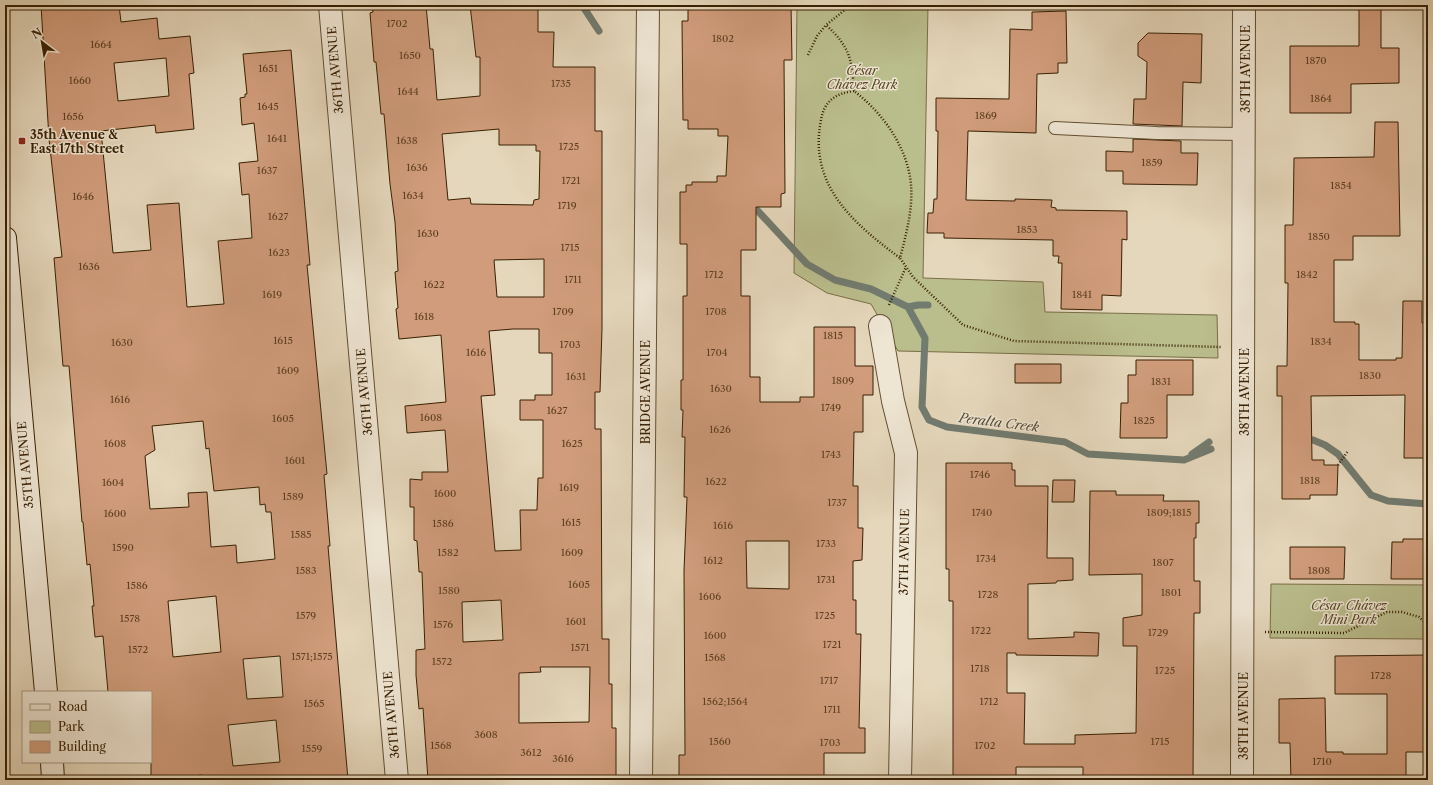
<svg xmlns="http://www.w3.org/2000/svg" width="1433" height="785" font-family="'Libre Caslon Text',serif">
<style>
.green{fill:#babd8c;stroke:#796e47}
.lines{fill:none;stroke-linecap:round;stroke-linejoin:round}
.stream{stroke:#727b6f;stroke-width:7}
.building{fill:#d09c7b;stroke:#382002;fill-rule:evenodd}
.service-casing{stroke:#634e30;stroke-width:14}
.minor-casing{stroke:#634e30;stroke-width:24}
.tertiary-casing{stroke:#634e30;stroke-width:24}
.secondary-casing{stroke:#382002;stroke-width:24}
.path{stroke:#382002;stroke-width:2.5;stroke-dasharray:1 2;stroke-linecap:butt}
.service{stroke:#eee5d3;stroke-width:12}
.minor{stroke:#eee5d3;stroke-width:22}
.tertiary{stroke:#eee5d3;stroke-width:22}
.secondary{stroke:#eee5d3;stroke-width:22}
.poi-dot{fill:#8f2418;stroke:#eee5d3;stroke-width:1.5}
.labels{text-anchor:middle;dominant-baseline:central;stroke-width:3;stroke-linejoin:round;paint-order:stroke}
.number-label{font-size:10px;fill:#5e3f20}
.street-label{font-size:12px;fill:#382002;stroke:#eee5d3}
.park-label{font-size:12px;font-style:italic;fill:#584724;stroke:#eee5d3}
.poi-label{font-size:12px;font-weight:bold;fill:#382002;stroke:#eee5d3;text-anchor:start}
.water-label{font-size:13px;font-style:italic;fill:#554e38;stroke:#eee5d3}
</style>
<rect width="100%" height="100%" fill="#e5d7bb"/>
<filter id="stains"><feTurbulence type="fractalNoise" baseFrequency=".005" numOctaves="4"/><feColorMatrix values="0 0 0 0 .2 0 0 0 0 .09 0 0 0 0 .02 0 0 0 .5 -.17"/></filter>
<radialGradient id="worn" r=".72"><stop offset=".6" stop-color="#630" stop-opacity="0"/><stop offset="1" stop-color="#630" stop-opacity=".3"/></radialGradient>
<!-- green -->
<path class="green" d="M 797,5 L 928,5 L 923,278 L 1043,282 L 1045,312 L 1217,315 L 1218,358 L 898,351 L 871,304 L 827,293 L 794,273 Z
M 1271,584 L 1428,585 L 1428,639 L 1270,638 Z"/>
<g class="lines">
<!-- stream -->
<path class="stream" d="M 582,5 L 599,31
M 757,210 L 807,264 L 835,280 L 871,289 L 908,307 L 925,338 L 922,407 L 929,420 L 947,427 L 1065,442 L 1088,454 L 1184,460 L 1211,449
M 908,307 L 918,305 L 928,305
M 1313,440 L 1325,445 L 1338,454 L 1371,495 L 1388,501 L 1428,504
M 1192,454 L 1209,442"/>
</g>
<!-- building -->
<path class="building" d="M 41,5 L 119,5 L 121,22 L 157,18 L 159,39 L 190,36 L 194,73 L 189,74 L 194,129 L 156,133 L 155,125 L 101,131 L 113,253 L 151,250 L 147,205 L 179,203 L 187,307 L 224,304 L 218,241 L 252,238 L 249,194 L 242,195 L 239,163 L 258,161 L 254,123 L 242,125 L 240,98 L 245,97 L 245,94 L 247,94 L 243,54 L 291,50 L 310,265 L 307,265 L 327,474 L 324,475 L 330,546 L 328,546 L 348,780 L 203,780 L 202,775 L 151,780 L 151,692 L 108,692 L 103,636 L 95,637 L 92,606 L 94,606 L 90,564 L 87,565 L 83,522 L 82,522 L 69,366 L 63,366 L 54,258 L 62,257 L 49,139 ZM 166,58 L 169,96 L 118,101 L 114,63 ZM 203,421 L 206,449 L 209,448 L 214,491 L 259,487 L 260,505 L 265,504 L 266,512 L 271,512 L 275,559 L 237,563 L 236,545 L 211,547 L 207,492 L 188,493 L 189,507 L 150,509 L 145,456 L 155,450 L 152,426 ZM 216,596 L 221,652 L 173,657 L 168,601 ZM 280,656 L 283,697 L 247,699 L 243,659 ZM 276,720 L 280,762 L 233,766 L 228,725 Z
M 372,5 L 426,5 L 430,49 L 433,49 L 437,100 L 480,96 L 480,57 L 476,57 L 470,5 L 538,5 L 538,32 L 554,32 L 553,67 L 595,67 L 595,131 L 602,131 L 602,328 L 600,392 L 595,392 L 595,429 L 601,429 L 602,639 L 609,639 L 609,684 L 612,684 L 612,728 L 616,728 L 616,780 L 472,780 L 472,777 L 428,780 L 423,708 L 419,709 L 416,675 L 416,650 L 425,649 L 422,572 L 419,572 L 417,541 L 414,540 L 414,507 L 410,507 L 410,479 L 422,480 L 422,472 L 448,472 L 445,430 L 407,433 L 405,406 L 446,402 L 441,335 L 399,339 L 396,309 L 398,308 L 395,272 L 398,271 L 395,222 L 390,184 L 384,114 L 381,114 L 376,62 L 374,62 L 370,13 L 373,12 ZM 499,129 L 499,145 L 536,145 L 536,151 L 540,151 L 539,199 L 534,200 L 533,205 L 471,204 L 470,198 L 448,200 L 442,134 ZM 544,259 L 544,297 L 497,297 L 494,260 ZM 513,329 L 539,329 L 539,353 L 552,353 L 552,395 L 535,395 L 535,400 L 520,400 L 520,420 L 543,420 L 543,478 L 538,478 L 537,510 L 520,510 L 521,550 L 495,551 L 481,396 L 495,395 L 489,331 ZM 501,600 L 503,640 L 463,642 L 462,602 ZM 540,667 L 590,667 L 589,722 L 519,723 L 519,673 L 541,672 Z
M 688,5 L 791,5 L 792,60 L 784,60 L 785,193 L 781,194 L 781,207 L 756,207 L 756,250 L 741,250 L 741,296 L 750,296 L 750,377 L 760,377 L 760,402 L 800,402 L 800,397 L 814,397 L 814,327 L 855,327 L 855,366 L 873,366 L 873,395 L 863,395 L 863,432 L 854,432 L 853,486 L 858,486 L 858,528 L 863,528 L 862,560 L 853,561 L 853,600 L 856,600 L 856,634 L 861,634 L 859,728 L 865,728 L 865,753 L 824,753 L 824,780 L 679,780 L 679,755 L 685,755 L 684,571 L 687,497 L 684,497 L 685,437 L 682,437 L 683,410 L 681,410 L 681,380 L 683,380 L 683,296 L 687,296 L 687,244 L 680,244 L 680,192 L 686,192 L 686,185 L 692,185 L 692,182 L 717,182 L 717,176 L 726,176 L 728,136 L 718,136 L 718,129 L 688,129 L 688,120 L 683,120 L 682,21 L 688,21 ZM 746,541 L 789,541 L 789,589 L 747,588 Z
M 1359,5 L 1381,5 L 1381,48 L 1399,48 L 1399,83 L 1351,84 L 1351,113 L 1290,113 L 1290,46 L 1359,46 Z
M 1066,11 L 1067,63 L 1058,63 L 1058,73 L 1037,74 L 1036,133 L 968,131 L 966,200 L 1015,201 L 1015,199 L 1052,200 L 1051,207 L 1056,208 L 1056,210 L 1127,211 L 1127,240 L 1122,239 L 1121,296 L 1102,295 L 1102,310 L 1061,309 L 1062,263 L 1058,263 L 1059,256 L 1053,256 L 1053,240 L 944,238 L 944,233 L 927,233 L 928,213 L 933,213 L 934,199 L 937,199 L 938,131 L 936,131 L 936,98 L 1009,99 L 1010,29 L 1032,30 L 1032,12 Z
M 1148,33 L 1202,34 L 1201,83 L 1183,82 L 1182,126 L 1133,124 L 1134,99 L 1146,99 L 1147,62 L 1138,56 L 1138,43 Z
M 1375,122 L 1398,122 L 1400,236 L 1353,236 L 1353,260 L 1334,260 L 1334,322 L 1355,322 L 1355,324 L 1359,324 L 1359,360 L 1396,360 L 1396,358 L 1402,358 L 1403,301 L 1422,301 L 1422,323 L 1428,323 L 1428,458 L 1404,458 L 1405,395 L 1311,396 L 1312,460 L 1324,460 L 1324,465 L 1338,465 L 1337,495 L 1310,495 L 1310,499 L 1282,499 L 1282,396 L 1277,396 L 1277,366 L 1287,366 L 1288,283 L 1285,283 L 1285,225 L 1293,225 L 1294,158 L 1374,157 Z
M 1133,139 L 1181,141 L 1181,153 L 1198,153 L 1197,185 L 1123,184 L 1123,171 L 1106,171 L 1106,151 L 1133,152 Z
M 1136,360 L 1193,360 L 1193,395 L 1167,395 L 1167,438 L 1120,438 L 1121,403 L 1128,403 L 1128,375 L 1136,375 Z
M 1015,364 L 1061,364 L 1061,383 L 1015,383 Z
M 946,463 L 1012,463 L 1012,470 L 1015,470 L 1015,486 L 1048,486 L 1047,558 L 1073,558 L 1073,580 L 1057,581 L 1056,583 L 1028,584 L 1028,639 L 1074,637 L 1074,632 L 1099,633 L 1098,656 L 1016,655 L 1016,653 L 1007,653 L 1007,693 L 1025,693 L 1024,744 L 1075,744 L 1075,735 L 1136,733 L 1137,646 L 1123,646 L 1123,618 L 1142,615 L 1142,574 L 1089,575 L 1090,491 L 1116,491 L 1116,495 L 1164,495 L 1163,501 L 1199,501 L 1199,523 L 1196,523 L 1196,538 L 1194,538 L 1194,581 L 1200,581 L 1200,613 L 1194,613 L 1193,780 L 1083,780 L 1083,767 L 1016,767 L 1016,780 L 953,780 L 953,601 L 949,601 L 949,569 L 946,569 Z
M 1053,480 L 1075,480 L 1074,502 L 1052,502 Z
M 1403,539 L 1425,539 L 1425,579 L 1391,579 L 1392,542 L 1403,542 Z
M 1290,547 L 1345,547 L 1344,579 L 1290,579 Z
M 1428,655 L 1428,752 L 1406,752 L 1406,780 L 1291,780 L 1290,743 L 1279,743 L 1279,699 L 1325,698 L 1326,752 L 1343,752 L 1343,754 L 1387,754 L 1387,694 L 1335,694 L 1335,656 Z"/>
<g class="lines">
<defs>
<path id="service" d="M 1055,128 L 1157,133 L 1245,134"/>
<path id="minor" d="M 330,5 L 397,780
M 880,326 L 893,401 L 906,453 L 900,780
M 641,780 L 648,5"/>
<path id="tertiary" d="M 1242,780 L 1244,5"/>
<path id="secondary" d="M 5,238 L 46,692
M 52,762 L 53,780"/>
</defs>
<!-- service casing -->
<use href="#service" class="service-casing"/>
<!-- minor casing -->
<use href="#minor" class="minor-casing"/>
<!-- tertiary casing -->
<use href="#tertiary" class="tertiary-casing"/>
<!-- secondary casing -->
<use href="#secondary" class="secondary-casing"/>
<!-- path -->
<path class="path" d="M 851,5 L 826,25 C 850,47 852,59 854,91 C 883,113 908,148 911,185 C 913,209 906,235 900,258 L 913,277 L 963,325 L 1014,341 L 1221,347
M 808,55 L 817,36 L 826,25
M 854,91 C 836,93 824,101 821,120 C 808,185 853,223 900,258
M 889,305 L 906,267
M 1338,465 L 1348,451
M 1265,632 L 1344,633 L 1387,612 L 1402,612 L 1419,617 L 1428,625"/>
<!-- service -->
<use href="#service" class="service"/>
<!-- minor -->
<use href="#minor" class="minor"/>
<!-- tertiary -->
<use href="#tertiary" class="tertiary"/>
<!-- secondary -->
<use href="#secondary" class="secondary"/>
</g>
<!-- markers -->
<rect class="poi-dot" x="18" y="137" width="8" height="8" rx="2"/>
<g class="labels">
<!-- number labels -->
<g class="number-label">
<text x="397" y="23">1702</text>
<text x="723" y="38">1802</text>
<text x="101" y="44">1664</text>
<text x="410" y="55">1650</text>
<text x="1316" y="60">1870</text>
<text x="268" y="68">1651</text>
<text x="80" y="80">1660</text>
<text x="561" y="83">1735</text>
<text x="408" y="91">1644</text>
<text x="1321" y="98">1864</text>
<text x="268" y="106">1645</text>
<text x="986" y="115">1869</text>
<text x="73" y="116">1656</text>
<text x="277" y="138">1641</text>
<text x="407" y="140">1638</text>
<text x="569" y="146">1725</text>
<text x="1152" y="162">1859</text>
<text x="417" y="167">1636</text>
<text x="267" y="170">1637</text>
<text x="571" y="180">1721</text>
<text x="1341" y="185">1854</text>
<text x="413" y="195">1634</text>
<text x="83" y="196">1646</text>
<text x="567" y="205">1719</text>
<text x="278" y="216">1627</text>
<text x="1027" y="229">1853</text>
<text x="428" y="233">1630</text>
<text x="1319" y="236">1850</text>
<text x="570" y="247">1715</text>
<text x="279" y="252">1623</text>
<text x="89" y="266">1636</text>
<text x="714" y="274">1712</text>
<text x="1307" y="274">1842</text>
<text x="573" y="279">1711</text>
<text x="434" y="284">1622</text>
<text x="272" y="294">1619</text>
<text x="1082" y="294">1841</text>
<text x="563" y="311">1709</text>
<text x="716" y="311">1708</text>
<text x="424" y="316">1618</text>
<text x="833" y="335">1815</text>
<text x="283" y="340">1615</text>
<text x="1321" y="341">1834</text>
<text x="122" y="342">1630</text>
<text x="570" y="344">1703</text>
<text x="476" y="352">1616</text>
<text x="717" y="352">1704</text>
<text x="288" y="370">1609</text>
<text x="1370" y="375">1830</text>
<text x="576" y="376">1631</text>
<text x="843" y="380">1809</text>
<text x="1161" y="381">1831</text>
<text x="721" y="388">1630</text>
<text x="120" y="399">1616</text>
<text x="831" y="407">1749</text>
<text x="557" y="410">1627</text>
<text x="431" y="417">1608</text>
<text x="283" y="418">1605</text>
<text x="1144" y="420">1825</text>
<text x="720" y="429">1626</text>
<text x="115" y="443">1608</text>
<text x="572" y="443">1625</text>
<text x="831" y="454">1743</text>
<text x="295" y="460">1601</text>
<text x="980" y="474">1746</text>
<text x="1310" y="480">1818</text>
<text x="716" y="481">1622</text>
<text x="113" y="482">1604</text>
<text x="569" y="487">1619</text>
<text x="445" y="493">1600</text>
<text x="293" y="496">1589</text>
<text x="837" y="502">1737</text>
<text x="982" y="512">1740</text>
<text x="1169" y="512">1809;1815</text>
<text x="115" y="513">1600</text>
<text x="571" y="522">1615</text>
<text x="443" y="523">1586</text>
<text x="723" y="525">1616</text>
<text x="301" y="534">1585</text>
<text x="826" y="543">1733</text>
<text x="123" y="547">1590</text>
<text x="448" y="552">1582</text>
<text x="572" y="552">1609</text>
<text x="986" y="558">1734</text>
<text x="713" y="560">1612</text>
<text x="1163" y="562">1807</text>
<text x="306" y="570">1583</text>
<text x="1319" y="570">1808</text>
<text x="826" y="579">1731</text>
<text x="579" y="584">1605</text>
<text x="137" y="585">1586</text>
<text x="449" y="590">1580</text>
<text x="1171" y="592">1801</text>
<text x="988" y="594">1728</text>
<text x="710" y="596">1606</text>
<text x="306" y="615">1579</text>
<text x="825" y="615">1725</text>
<text x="130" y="618">1578</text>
<text x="576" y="621">1601</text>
<text x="443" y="624">1576</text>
<text x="981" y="630">1722</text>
<text x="1158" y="632">1729</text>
<text x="715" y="635">1600</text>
<text x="832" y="644">1721</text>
<text x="580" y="647">1571</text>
<text x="138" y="649">1572</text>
<text x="312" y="656">1571;1575</text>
<text x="715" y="657">1568</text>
<text x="442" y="661">1572</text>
<text x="980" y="668">1718</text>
<text x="1165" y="670">1725</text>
<text x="1381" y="675">1728</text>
<text x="829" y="680">1717</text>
<text x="725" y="701">1562;1564</text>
<text x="989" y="701">1712</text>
<text x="314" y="703">1565</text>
<text x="832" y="709">1711</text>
<text x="486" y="734">3608</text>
<text x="720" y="741">1560</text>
<text x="1160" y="741">1715</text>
<text x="830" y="742">1703</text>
<text x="441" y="745">1568</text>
<text x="985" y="745">1702</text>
<text x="312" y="748">1559</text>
<text x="531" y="752">3612</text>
<text x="563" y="758">3616</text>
<text x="1322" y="761">1710</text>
</g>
<!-- street labels -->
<g class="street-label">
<text transform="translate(1245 69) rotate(-90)">38TH AVENUE</text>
<text transform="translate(335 70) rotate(-95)">36TH AVENUE</text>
<text transform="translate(364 392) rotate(-95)">36TH AVENUE</text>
<text transform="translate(645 392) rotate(-90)">BRIDGE AVENUE</text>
<text transform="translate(1244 392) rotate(-90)">38TH AVENUE</text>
<text transform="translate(25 465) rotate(-95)">35TH AVENUE</text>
<text transform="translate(904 552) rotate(-89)">37TH AVENUE</text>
<text transform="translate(391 715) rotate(-95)">36TH AVENUE</text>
<text transform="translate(1243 716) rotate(-90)">38TH AVENUE</text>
</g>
<!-- park labels -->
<g class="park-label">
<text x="862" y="70">César<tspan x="862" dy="14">Chávez Park</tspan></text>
<text x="1349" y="605">César Chávez<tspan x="1349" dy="14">Mini Park</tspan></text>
</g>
<!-- poi labels -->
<g class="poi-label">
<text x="30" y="134">35th Avenue &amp;<tspan x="30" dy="14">East 17th Street</tspan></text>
</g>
<!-- water labels -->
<g class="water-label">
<text transform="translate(999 422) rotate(7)">Peralta Creek</text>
</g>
</g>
<!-- margin -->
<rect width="1433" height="785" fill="none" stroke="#e5d7bb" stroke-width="20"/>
<rect x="6" y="6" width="1421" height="773" fill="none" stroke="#382002" stroke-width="2"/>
<rect x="10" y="10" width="1413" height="765" fill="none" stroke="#382002"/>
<!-- legend -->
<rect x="22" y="691" width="130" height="72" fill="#eee5d3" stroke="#a5967f"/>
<rect x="30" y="704" width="20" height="6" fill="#eee5d3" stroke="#a5967f"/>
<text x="58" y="711" font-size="12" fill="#382002">Road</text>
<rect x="30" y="721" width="20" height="12" fill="#babd8c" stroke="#a5967f"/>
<text x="58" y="731" font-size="12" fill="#382002">Park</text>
<rect x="30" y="741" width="20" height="12" fill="#d09c7b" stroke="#a5967f"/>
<text x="58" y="751" font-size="12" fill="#382002">Building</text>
<!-- north arrow -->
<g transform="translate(42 42) rotate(329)" stroke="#eee5d3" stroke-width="3" paint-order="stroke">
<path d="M0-3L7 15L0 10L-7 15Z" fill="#382002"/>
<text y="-6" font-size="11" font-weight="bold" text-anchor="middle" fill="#382002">N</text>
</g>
<rect width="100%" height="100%" filter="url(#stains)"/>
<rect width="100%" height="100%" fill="url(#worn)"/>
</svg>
